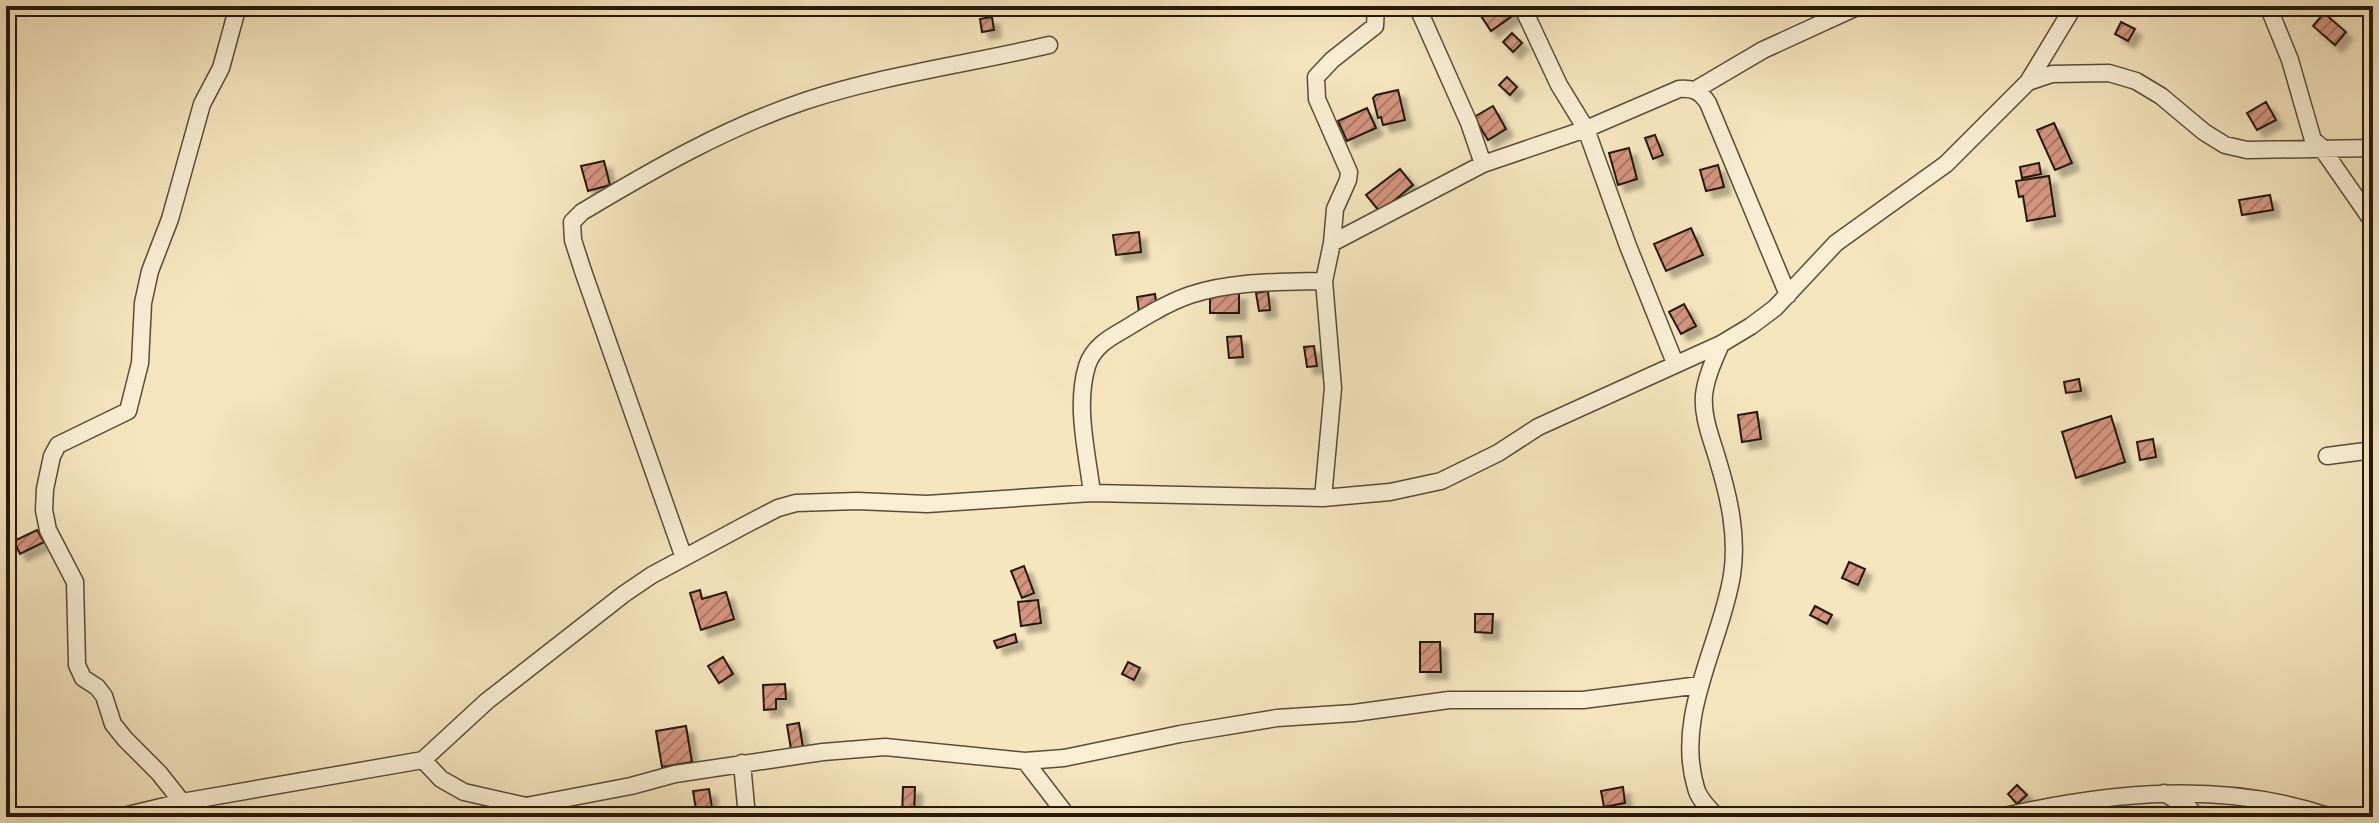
<svg xmlns="http://www.w3.org/2000/svg" width="2379" height="823" font-family="'EB Garamond',serif">
<style>
.building{fill:url(#building-hatch);stroke:#24180c;stroke-width:2;filter:url(#shadow)}
.lines{fill:none;stroke-linecap:round;stroke-linejoin:round}
.street-casing{stroke:#584c38;stroke-width:19}
.street{stroke:#f9efd5;stroke-width:16}
</style>
<defs>
<pattern id="building-hatch" width="6" height="6" patternUnits="userSpaceOnUse" patternTransform="scale(2)"><rect width="6" height="6" fill="#d4947e"/><path d="M-1 1l2-2M0 6l6-6M5 7l2-2" fill="none" stroke="#ac7866"/></pattern>
<filter id="shadow"><feDropShadow dx="7" dy="7" stdDeviation="2" flood-color="#0004"/></filter>
</defs>
<rect width="100%" height="100%" fill="#f6e6be"/>
<filter id="stains"><feTurbulence type="fractalNoise" baseFrequency=".0025" numOctaves="4"/><feColorMatrix values="0 0 0 0 .2 0 0 0 0 .09 0 0 0 0 .02 0 0 0 .5 -.17"/></filter>
<radialGradient id="worn" r=".72"><stop offset=".6" stop-color="#630" stop-opacity="0"/><stop offset="1" stop-color="#630" stop-opacity=".3"/></radialGradient>
<!-- building -->
<path class="building" d="M 1482,6 L 1513,6 L 1518,12 L 1491,31 L 1477,10 Z
M 2324,13 L 2346,32 L 2335,45 L 2313,26 Z
M 992,17 L 994,30 L 982,32 L 980,19 Z
M 2121,22 L 2135,29 L 2128,41 L 2115,34 Z
M 1512,33 L 1522,43 L 1513,52 L 1503,42 Z
M 1507,77 L 1517,87 L 1510,95 L 1499,85 Z
M 1398,90 L 1405,120 L 1383,125 L 1381,117 L 1378,118 L 1373,98 L 1376,95 Z
M 2266,102 L 2276,120 L 2257,130 L 2247,113 Z
M 1493,106 L 1506,129 L 1488,140 L 1474,117 Z
M 1367,108 L 1376,128 L 1347,141 L 1338,121 Z
M 2054,123 L 2072,163 L 2055,170 L 2037,130 Z
M 1655,135 L 1663,155 L 1653,159 L 1645,138 Z
M 1629,148 L 1637,179 L 1618,185 L 1609,153 Z
M 604,161 L 610,185 L 588,191 L 581,166 Z
M 2039,163 L 2041,174 L 2022,178 L 2020,167 Z
M 1718,165 L 1724,187 L 1706,191 L 1700,170 Z
M 1400,169 L 1413,185 L 1380,212 L 1366,195 Z
M 2049,176 L 2055,216 L 2027,221 L 2023,196 L 2019,197 L 2016,181 Z
M 2270,195 L 2273,210 L 2242,215 L 2239,200 Z
M 1691,228 L 1703,255 L 1666,271 L 1654,244 Z
M 1139,232 L 1141,252 L 1116,255 L 1113,235 Z
M 1268,291 L 1270,310 L 1259,311 L 1256,293 Z
M 1210,293 L 1239,293 L 1239,313 L 1210,313 Z
M 1155,294 L 1157,309 L 1139,312 L 1137,297 Z
M 1684,304 L 1696,326 L 1681,334 L 1669,312 Z
M 1241,336 L 1243,357 L 1229,358 L 1227,337 Z
M 1314,346 L 1317,366 L 1307,367 L 1304,347 Z
M 2079,379 L 2081,391 L 2066,393 L 2064,382 Z
M 1757,412 L 1761,439 L 1742,442 L 1738,415 Z
M 2111,416 L 2125,462 L 2076,478 L 2062,432 Z
M 2153,439 L 2156,457 L 2140,460 L 2137,442 Z
M 37,530 L 44,542 L 20,554 L 14,541 Z
M 1849,562 L 1865,569 L 1858,585 L 1842,578 Z
M 1024,566 L 1034,593 L 1022,598 L 1011,571 Z
M 700,590 L 702,599 L 726,592 L 734,619 L 701,630 L 690,593 Z
M 1038,600 L 1041,623 L 1021,626 L 1018,602 Z
M 1815,606 L 1832,615 L 1827,624 L 1810,615 Z
M 1475,614 L 1493,614 L 1492,633 L 1475,632 Z
M 1015,634 L 1017,642 L 997,648 L 994,641 Z
M 1420,642 L 1440,642 L 1441,672 L 1420,672 Z
M 723,657 L 733,674 L 719,683 L 708,666 Z
M 1128,662 L 1140,668 L 1134,680 L 1122,674 Z
M 785,684 L 786,699 L 776,699 L 776,709 L 764,710 L 763,685 Z
M 799,723 L 803,747 L 791,749 L 787,725 Z
M 686,726 L 692,762 L 662,767 L 656,731 Z
M 2017,785 L 2027,795 L 2017,804 L 2008,794 Z
M 903,787 L 915,787 L 914,817 L 902,817 Z
M 1623,787 L 1625,803 L 1604,807 L 1601,791 Z
M 709,789 L 713,814 L 697,816 L 693,791 Z"/>
<g class="lines">
<defs>
<path id="street" d="M 1417,6 L 1469,123 L 1483,164
M 1522,6 L 1559,85 L 1586,129 L 1628,246 L 1675,363
M 2268,6 L 2290,60 L 2313,140 L 2325,150
M 2028,82 L 2074,6
M 1695,90 L 1763,50 L 1859,6
M 2323,150 L 2373,222
M 1332,243 L 1483,164 L 1586,129 L 1679,89 C 1693,88 1700,91 1708,103 L 1788,295
M 2327,456 L 2373,450
M 1092,493 C 1087,452 1075,406 1087,366 C 1093,347 1109,338 1125,329 C 1146,316 1167,303 1190,295 C 1232,281 1280,282 1324,281
M 1323,498 L 1333,388 L 1324,281 L 1332,243 L 1335,209 L 1348,180 L 1349,172 L 1317,99 L 1316,77 L 1332,60 L 1375,26 L 1376,6
M 684,558 L 583,271 L 573,240 L 572,222 L 582,212 C 654,169 725,128 805,101 C 884,75 968,64 1049,45
M 423,760 L 441,779 L 464,792 L 526,806 L 631,786 L 675,774 L 823,752 L 885,747 L 1025,761 L 1064,758 L 1180,734 L 1277,718 L 1354,713 L 1449,700 L 1583,700 L 1700,685
M 1025,761 L 1068,817
M 742,763 L 747,817
M 2164,793 L 2189,808 L 2196,817
M 182,802 L 159,773 L 125,739 L 113,724 L 104,696 L 97,687 L 83,678 L 77,665 L 75,582 L 48,530 L 44,510 L 45,489 L 52,456 L 58,445 L 128,411 L 140,363 L 143,303 L 150,271 L 170,219 L 202,104 L 221,68 L 238,6
M 119,817 L 182,802 L 423,760 L 487,701 L 624,594 L 652,575 L 747,524 L 778,508 L 796,503 L 857,501 L 927,504 L 1092,493 L 1323,498 L 1390,492 L 1441,481 L 1498,453 L 1538,427 L 1721,344 L 1751,326 L 1775,308 L 1836,243 L 1946,164 L 2028,82 L 2052,74 L 2109,73 L 2136,81 L 2161,96 L 2204,132 L 2225,145 L 2247,150 L 2373,148
M 1717,817 C 1709,808 1699,800 1696,788 C 1674,716 1721,644 1732,575 C 1738,536 1729,497 1718,461 C 1712,440 1702,417 1704,395 C 1706,377 1714,360 1721,344
M 2000,817 C 2108,792 2224,780 2331,817"/>
</defs>
<!-- street casing -->
<use href="#street" class="street-casing"/>
<!-- street -->
<use href="#street" class="street"/>
</g>
<!-- margin -->
<rect width="2379" height="823" fill="none" stroke="#f6e6be" stroke-width="32"/>
<rect x="8" y="8" width="2363" height="807" fill="none" stroke="#24180c" stroke-width="4"/>
<rect x="16" y="16" width="2347" height="791" fill="none" stroke="#24180c" stroke-width="2"/>
<rect width="100%" height="100%" filter="url(#stains)"/>
<rect width="100%" height="100%" fill="url(#worn)"/>
</svg>
